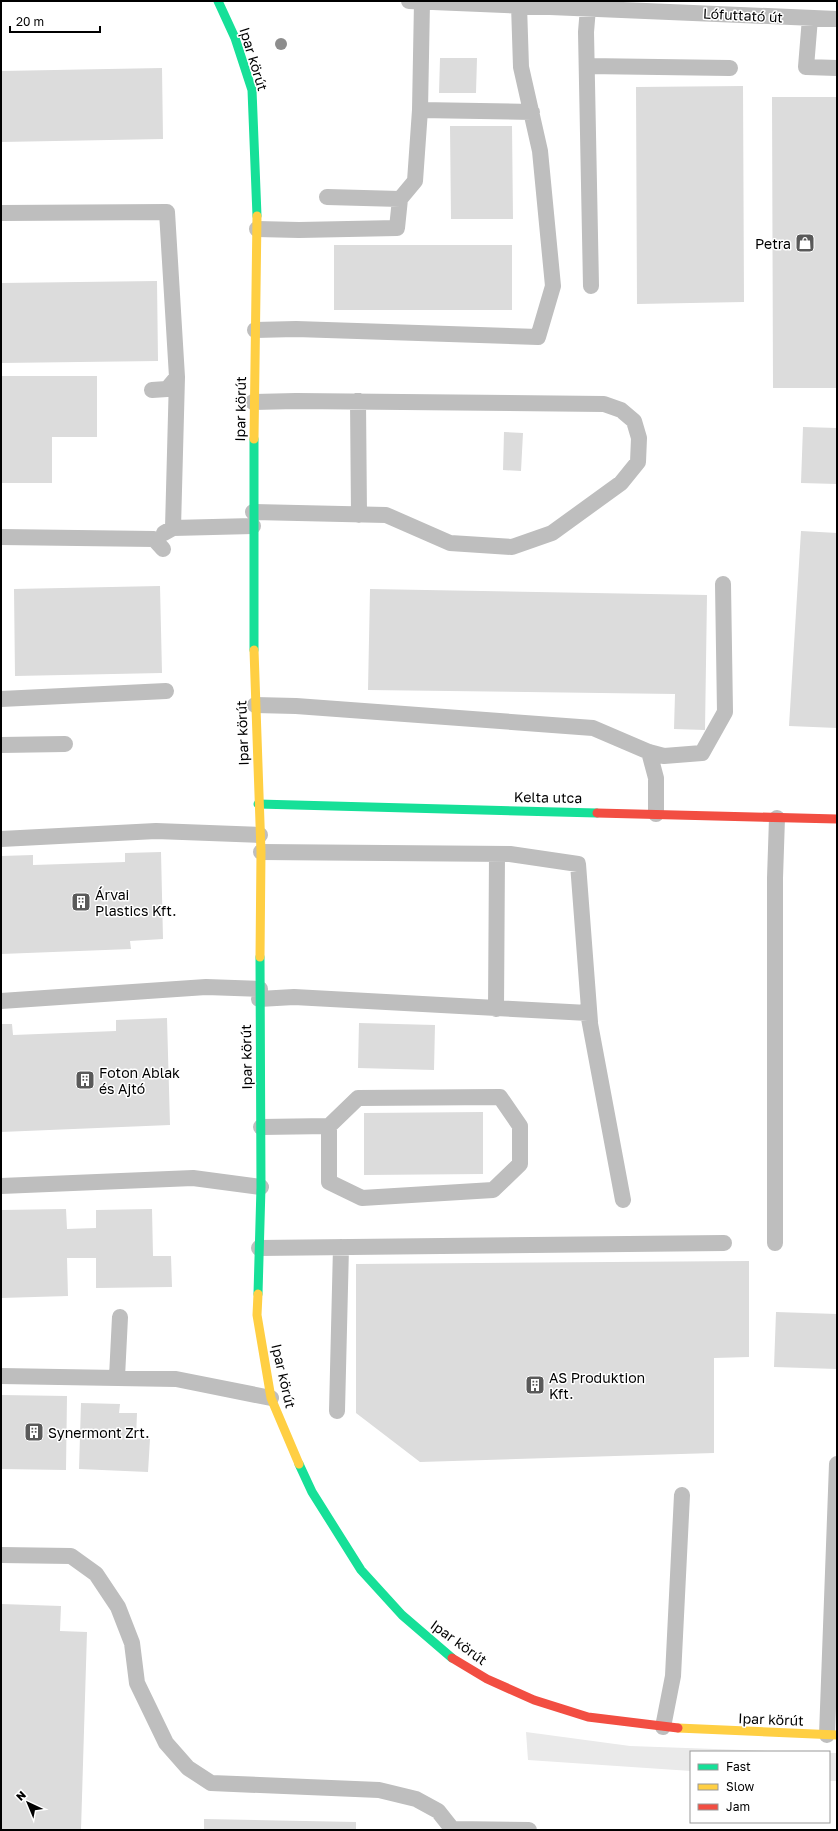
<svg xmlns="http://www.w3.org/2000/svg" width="838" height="1831" font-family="'Golos Text',sans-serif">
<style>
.green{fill:#eaeaea}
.building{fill:#dcdcdc}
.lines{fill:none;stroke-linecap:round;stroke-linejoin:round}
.lane{stroke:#bebebe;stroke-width:16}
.fast{stroke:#16e098;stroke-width:9}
.slow{stroke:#ffcf43;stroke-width:9}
.jam{stroke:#f24e42;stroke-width:9}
.tree{fill:#8d8d8d}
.labels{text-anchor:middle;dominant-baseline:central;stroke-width:3;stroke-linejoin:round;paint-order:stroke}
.street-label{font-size:14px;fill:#000;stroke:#fff}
.poi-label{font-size:14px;fill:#000;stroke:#fff;text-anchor:start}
</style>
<rect width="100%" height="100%" fill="#fff"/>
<!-- green -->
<path class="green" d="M 526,1732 L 630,1746 L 799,1752 L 691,1752 L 691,1771 L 528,1760 Z
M 829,1753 L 837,1753 L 837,1781 L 829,1781 Z"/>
<!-- building -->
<path class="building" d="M 440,58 L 477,58 L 476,93 L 439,93 Z
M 162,68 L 163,139 L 1,142 L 1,71 Z
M 743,86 L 744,302 L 637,304 L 636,87 Z
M 772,97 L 837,97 L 837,388 L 773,388 Z
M 450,126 L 512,126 L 513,219 L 451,219 Z
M 334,245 L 512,245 L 512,310 L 334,310 Z
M 157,281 L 158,361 L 1,363 L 1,283 Z
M 1,376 L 97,376 L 97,437 L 52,437 L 52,483 L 1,483 Z
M 803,427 L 837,428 L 837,484 L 801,483 Z
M 504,432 L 523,433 L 521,471 L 503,470 Z
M 801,531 L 837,533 L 837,728 L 789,726 Z
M 160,586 L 162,673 L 15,676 L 14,589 Z
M 370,589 L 707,595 L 705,730 L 674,729 L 675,694 L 368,690 Z
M 161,852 L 163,939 L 130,941 L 131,949 L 1,954 L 1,856 L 33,855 L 33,865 L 125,862 L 125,853 Z
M 167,1018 L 170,1125 L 1,1132 L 1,1024 L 12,1024 L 13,1035 L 116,1031 L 116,1020 Z
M 359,1023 L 435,1025 L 434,1070 L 358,1068 Z
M 483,1112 L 483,1174 L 364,1175 L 364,1113 Z
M 66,1209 L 67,1229 L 96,1228 L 96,1210 L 152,1209 L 153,1256 L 171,1256 L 172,1287 L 96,1288 L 96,1258 L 67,1258 L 68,1296 L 1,1298 L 1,1210 Z
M 749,1261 L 749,1357 L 714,1358 L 714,1453 L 420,1462 L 356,1413 L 356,1264 Z
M 776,1312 L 837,1314 L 837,1369 L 774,1367 Z
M 1,1395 L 67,1396 L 66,1470 L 1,1469 Z
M 81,1403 L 120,1404 L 119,1413 L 137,1413 L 136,1438 L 150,1439 L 148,1472 L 79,1469 Z
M 1,1604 L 61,1606 L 60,1631 L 87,1632 L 81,1830 L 1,1830 Z
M 204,1819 L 356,1822 L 356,1830 L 204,1830 Z"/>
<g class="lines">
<!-- lane -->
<path class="lane" d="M 409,1 L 837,19
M 588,8 L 586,32 L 591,286
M 810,18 L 806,67 L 837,68
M 587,66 L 730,68
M 420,110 L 422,2
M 327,197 L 400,199 L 415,181 L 420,110 L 532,112
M 1,213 L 167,212 L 177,377 L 167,389 L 152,390
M 257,229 L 299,230 L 397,228 L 400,199
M 255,330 L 296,329 L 538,337 L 553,286 L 540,151 L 521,67 L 519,5
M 358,401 L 359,515
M 253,512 L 386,515 L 450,543 L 512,547 L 552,533 L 621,483 L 638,462 L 639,438 L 634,421 L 621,410 L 604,404 L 296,401 L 253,402
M 173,528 L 177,377
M 164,533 L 173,528 L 253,526
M 1,537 L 154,539 L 163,549
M 1,699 L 166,691
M 255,705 L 296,706 L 593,728 L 649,752 L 664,756 L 702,753 L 725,712 L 723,584
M 1,745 L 65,744
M 649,752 L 656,778 L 656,814
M 1,839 L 156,831 L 260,835
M 261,852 L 510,854 L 578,864 L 590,1022
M 259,999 L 294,997 L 588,1013 L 623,1200
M 1,1001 L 206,987 L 260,989
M 496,1009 L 497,854
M 261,1127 L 329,1126 L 358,1098 L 500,1097 L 520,1126 L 520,1164 L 493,1190 L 362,1198 L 329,1182 L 329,1126
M 1,1186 L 193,1178 L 261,1187
M 775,1243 L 775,878 L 777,818
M 259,1248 L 724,1243
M 1,1376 L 176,1379 L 271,1398
M 117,1377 L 120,1317
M 337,1411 L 341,1247
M 1,1555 L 71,1556 L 96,1574 L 118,1607 L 132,1643 L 137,1683 L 166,1743 L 188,1768 L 211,1783 L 379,1790 L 416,1799 L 438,1811 L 453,1830
M 663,1727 L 673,1676 L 682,1495
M 827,1735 L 837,1464
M 453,1829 L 529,1830"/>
<!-- fast -->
<path class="fast" d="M 218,1 L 235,38 L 252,90 L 257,216
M 254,439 L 254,650
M 258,804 L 597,813
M 258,1294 L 261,1187 L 260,957
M 299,1464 L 312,1492 L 361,1570 L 402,1615 L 452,1658"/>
<!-- slow -->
<path class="slow" d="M 254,439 L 257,216
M 254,650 L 261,852 L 260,957
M 258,1294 L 257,1315 L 271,1398 L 299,1464
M 678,1728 L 837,1735"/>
<!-- jam -->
<path class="jam" d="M 597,813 L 837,819
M 452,1658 L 487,1679 L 534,1700 L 588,1717 L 678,1728"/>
</g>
<!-- trees -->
<circle class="tree" cx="281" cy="44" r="6"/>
<!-- icons -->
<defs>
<symbol id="shop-square" viewBox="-11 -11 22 22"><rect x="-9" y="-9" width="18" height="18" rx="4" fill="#595959" stroke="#fff"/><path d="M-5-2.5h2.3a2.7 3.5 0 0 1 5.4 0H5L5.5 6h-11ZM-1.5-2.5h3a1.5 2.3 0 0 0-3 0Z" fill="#fff"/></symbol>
<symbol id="building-square" viewBox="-11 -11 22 22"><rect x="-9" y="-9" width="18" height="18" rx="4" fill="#595959" stroke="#fff"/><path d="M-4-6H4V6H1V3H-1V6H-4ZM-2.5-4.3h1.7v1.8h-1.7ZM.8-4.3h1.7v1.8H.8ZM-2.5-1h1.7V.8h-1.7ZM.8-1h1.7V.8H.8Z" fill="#fff"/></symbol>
</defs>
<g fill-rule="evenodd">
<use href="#shop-square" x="794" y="232" width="22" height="22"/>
<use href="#building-square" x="70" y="891" width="22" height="22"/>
<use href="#building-square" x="74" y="1069" width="22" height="22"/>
<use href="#building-square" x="524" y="1374" width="22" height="22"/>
<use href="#building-square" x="23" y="1421" width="22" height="22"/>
</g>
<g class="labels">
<!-- street labels -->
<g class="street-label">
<text transform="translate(743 15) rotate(3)">Lófuttató út</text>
<text transform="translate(254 59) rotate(73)">Ipar körút</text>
<text transform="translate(240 409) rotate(-89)">Ipar körút</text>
<text transform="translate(242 733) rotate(-92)">Ipar körút</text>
<text transform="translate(548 797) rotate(1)">Kelta utca</text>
<text transform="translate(246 1057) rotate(-91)">Ipar körút</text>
<text transform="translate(284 1376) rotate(77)">Ipar körút</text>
<text transform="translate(459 1642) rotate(36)">Ipar körút</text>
<text transform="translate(771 1719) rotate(2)">Ipar körút</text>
</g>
<!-- poi labels -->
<g class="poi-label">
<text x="791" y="243" text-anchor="end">Petra</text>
<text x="95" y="894">Árvai<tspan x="95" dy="16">Plastics Kft.</tspan></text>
<text x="99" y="1072">Foton Ablak<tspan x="99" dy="16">és Ajtó</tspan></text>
<text x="549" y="1377">AS Produktion<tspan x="549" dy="16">Kft.</tspan></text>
<text x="48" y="1432">Synermont Zrt.</text>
</g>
</g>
<!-- border -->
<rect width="838" height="1831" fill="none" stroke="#000000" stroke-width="4"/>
<!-- legend -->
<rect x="690" y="1751" width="140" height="72" fill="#ffffff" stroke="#999999"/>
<rect x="698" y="1764" width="20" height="6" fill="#16e098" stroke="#999999"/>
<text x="726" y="1771" font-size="12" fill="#000000">Fast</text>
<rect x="698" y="1784" width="20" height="6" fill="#ffcf43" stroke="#999999"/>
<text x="726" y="1791" font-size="12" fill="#000000">Slow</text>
<rect x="698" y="1804" width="20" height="6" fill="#f24e42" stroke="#999999"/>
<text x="726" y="1811" font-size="12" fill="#000000">Jam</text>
<!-- north arrow -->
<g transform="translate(28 1803) rotate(316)" stroke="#ffffff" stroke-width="3" paint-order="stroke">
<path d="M0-3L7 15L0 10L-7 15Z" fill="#000000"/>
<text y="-6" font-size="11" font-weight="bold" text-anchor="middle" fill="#000000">N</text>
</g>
<!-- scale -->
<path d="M10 26v6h90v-6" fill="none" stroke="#000000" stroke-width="2"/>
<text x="16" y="26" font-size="12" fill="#000000" stroke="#ffffff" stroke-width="3" paint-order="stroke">20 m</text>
</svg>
